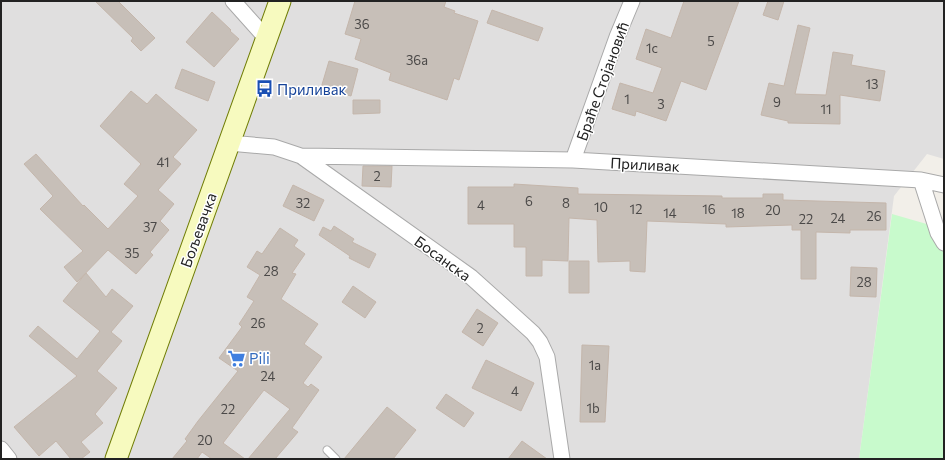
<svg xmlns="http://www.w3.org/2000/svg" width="945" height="460" font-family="Commissioner,sans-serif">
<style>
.residential{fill:#e0dfdf}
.park{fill:#c8facc}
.building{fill:#c7bfb8;stroke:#c4b6ab}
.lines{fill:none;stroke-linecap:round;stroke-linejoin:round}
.service-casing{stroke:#a9a9a9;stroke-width:9}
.minor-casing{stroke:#a9a9a9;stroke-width:17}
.secondary-casing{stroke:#707d05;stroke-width:23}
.service{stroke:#fff;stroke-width:7}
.minor{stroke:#fff;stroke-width:15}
.secondary{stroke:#f7fabf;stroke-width:21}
.labels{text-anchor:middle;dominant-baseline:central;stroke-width:3;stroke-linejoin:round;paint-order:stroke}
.number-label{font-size:13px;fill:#4b4948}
.street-label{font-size:15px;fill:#222;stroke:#fff}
.transit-label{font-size:15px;fill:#164399;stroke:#fff;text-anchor:start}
.shop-label{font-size:15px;fill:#366cbe;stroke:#fff;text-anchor:start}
</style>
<rect width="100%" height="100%" fill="#f2efe9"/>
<!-- residential -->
<path class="residential" d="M 1,1 L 944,1 L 944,159 L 927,154 L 894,196 L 859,459 L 1,459 Z"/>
<!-- park -->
<path class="park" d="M 892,214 L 944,229 L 944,459 L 859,459 Z"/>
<!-- building -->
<path class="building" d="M 95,1 L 118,1 L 155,38 L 141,51 L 131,41 L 133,38 Z
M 355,1 L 446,1 L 444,7 L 455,11 L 454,13 L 478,21 L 459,80 L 454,78 L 447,100 L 389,80 L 391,73 L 355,59 L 361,39 L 345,34 Z
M 684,1 L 739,1 L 706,90 L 681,81 L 666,121 L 636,111 L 635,116 L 612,109 L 620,83 L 653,93 L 662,68 L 636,59 L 646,29 L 671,38 Z
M 768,1 L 784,1 L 778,20 L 763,15 Z
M 492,10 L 543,28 L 538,41 L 487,23 Z
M 212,12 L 231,30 L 230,31 L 239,39 L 214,67 L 186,42 Z
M 798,25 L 810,28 L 795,94 L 826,95 L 833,52 L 853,55 L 851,65 L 885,71 L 880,101 L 840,95 L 840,124 L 788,123 L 788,121 L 761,115 L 769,83 L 784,86 Z
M 329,61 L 358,69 L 351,96 L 321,88 Z
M 182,69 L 215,82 L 208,101 L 175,88 Z
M 131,91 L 147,104 L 156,94 L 197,130 L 173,157 L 181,164 L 158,190 L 174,204 L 160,221 L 169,230 L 150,252 L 153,255 L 136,274 L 108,250 L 77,282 L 64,267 L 83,251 L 40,209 L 53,196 L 24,164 L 36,154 L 83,206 L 84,205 L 108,229 L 138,196 L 124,184 L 141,164 L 100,126 Z
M 353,100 L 380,100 L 380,113 L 353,114 Z
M 363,166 L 392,166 L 391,187 L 362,186 Z
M 514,184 L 578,188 L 578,194 L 722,196 L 722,198 L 763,198 L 763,194 L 783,194 L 783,200 L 886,203 L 886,230 L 850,230 L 850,233 L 816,232 L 816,279 L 801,279 L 801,230 L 792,230 L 792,225 L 726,227 L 726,224 L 647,221 L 645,272 L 630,271 L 630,261 L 598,262 L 597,220 L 569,218 L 568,261 L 542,260 L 542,276 L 526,276 L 526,247 L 514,247 L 514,224 L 468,224 L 468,187 L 514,187 Z
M 293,185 L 324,200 L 314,221 L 283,206 Z
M 334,226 L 354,239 L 352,242 L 376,254 L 369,268 L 349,258 L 350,256 L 319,235 L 323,227 L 331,231 Z
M 280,228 L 298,240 L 294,246 L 305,254 L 292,273 L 296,274 L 281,299 L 318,324 L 304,344 L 322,357 L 303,383 L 308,387 L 311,384 L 319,390 L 292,428 L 298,432 L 275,459 L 248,459 L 290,409 L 264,390 L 223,443 L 245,459 L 212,459 L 202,452 L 197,459 L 172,459 L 187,441 L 185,439 L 198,421 L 238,371 L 219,358 L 242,327 L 239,324 L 254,301 L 247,297 L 260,275 L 247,267 L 257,251 L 262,254 Z
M 569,261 L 589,261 L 589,293 L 569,293 Z
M 851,267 L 877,268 L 876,297 L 850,296 Z
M 86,273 L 106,297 L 112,289 L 133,306 L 111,332 L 122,341 L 97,371 L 117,388 L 95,414 L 103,423 L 81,442 L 90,452 L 81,459 L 71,459 L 56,441 L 39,456 L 14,427 L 77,376 L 29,336 L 38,326 L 77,359 L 100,331 L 63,301 Z
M 353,286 L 376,302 L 365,318 L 342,302 Z
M 477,309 L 498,323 L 483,346 L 462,332 Z
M 582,345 L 609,346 L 605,422 L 580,422 Z
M 486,360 L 534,383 L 521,411 L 472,388 Z
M 446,394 L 474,413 L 464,427 L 436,408 Z
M 387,407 L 416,430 L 393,459 L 344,459 Z
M 522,441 L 547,459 L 508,459 Z"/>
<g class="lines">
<defs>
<path id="service" d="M 327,450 L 336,459"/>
<path id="minor" d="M 233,1 L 267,39
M 229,143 L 274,147 L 301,156 L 471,277 L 533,333 L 540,342 L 547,357 L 562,459
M 301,156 L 573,160 L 921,180 L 944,185
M 573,160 L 617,37 L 632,1
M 921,180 L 938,233 L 944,243
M 1,449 L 9,459"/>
<path id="secondary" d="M 116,459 L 280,1"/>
</defs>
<!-- service casing -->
<use href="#service" class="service-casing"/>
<!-- minor casing -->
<use href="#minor" class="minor-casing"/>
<!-- secondary casing -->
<use href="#secondary" class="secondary-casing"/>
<!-- service -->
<use href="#service" class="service"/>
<!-- minor -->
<use href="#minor" class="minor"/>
<!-- secondary -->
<use href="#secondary" class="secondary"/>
</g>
<!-- icons -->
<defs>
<symbol id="bus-bare" viewBox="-9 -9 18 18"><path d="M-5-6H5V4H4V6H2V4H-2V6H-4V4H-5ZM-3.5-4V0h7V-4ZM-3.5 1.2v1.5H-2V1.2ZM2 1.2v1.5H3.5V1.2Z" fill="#1a4fb4" stroke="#fff" stroke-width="2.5" paint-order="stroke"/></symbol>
<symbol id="supermarket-bare" viewBox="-9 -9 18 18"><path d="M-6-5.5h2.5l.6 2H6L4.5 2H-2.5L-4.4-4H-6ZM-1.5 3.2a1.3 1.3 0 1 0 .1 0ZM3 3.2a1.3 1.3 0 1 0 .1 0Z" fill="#3f7fe0" stroke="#fff" stroke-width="2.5" paint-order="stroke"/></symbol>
</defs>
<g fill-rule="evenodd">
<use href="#bus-bare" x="252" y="76" width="25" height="25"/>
<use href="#supermarket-bare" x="224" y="346" width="25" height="25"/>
</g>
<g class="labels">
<!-- number labels -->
<g class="number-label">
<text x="362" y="24">36</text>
<text x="711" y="41">5</text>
<text x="652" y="48">1c</text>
<text x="417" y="60">36a</text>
<text x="872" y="84">13</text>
<text x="627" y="99">1</text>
<text x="777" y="102">9</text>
<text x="661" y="104">3</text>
<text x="826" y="109">11</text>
<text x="163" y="162">41</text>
<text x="377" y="176">2</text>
<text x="529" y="201">6</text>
<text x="303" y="203">32</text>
<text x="566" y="203">8</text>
<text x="481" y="205">4</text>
<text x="601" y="207">10</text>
<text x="636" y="209">12</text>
<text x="709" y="209">16</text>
<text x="773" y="210">20</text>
<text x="670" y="213">14</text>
<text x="738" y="213">18</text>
<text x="874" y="216">26</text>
<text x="838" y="218">24</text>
<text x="806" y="219">22</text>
<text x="150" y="227">37</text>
<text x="132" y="253">35</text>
<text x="271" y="271">28</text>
<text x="864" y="282">28</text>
<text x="258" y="323">26</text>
<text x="480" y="328">2</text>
<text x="595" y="365">1a</text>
<text x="268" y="376">24</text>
<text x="515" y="391">4</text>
<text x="593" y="408">1b</text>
<text x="228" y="409">22</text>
<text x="205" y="440">20</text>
</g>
<!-- street labels -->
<g class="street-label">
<text transform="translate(602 81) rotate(-70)">Браће Стојановић</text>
<text transform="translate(645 164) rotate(3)">Приливак</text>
<text transform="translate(198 230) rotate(-70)">Бољевачка</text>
<text transform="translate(443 258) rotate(36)">Босанска</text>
</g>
<!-- transit labels -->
<g class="transit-label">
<text x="277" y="89">Приливак</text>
</g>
<!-- shop labels -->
<g class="shop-label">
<text x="249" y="358">Pili</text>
</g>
</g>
<!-- border -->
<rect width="945" height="460" fill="none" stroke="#222222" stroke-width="4"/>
</svg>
